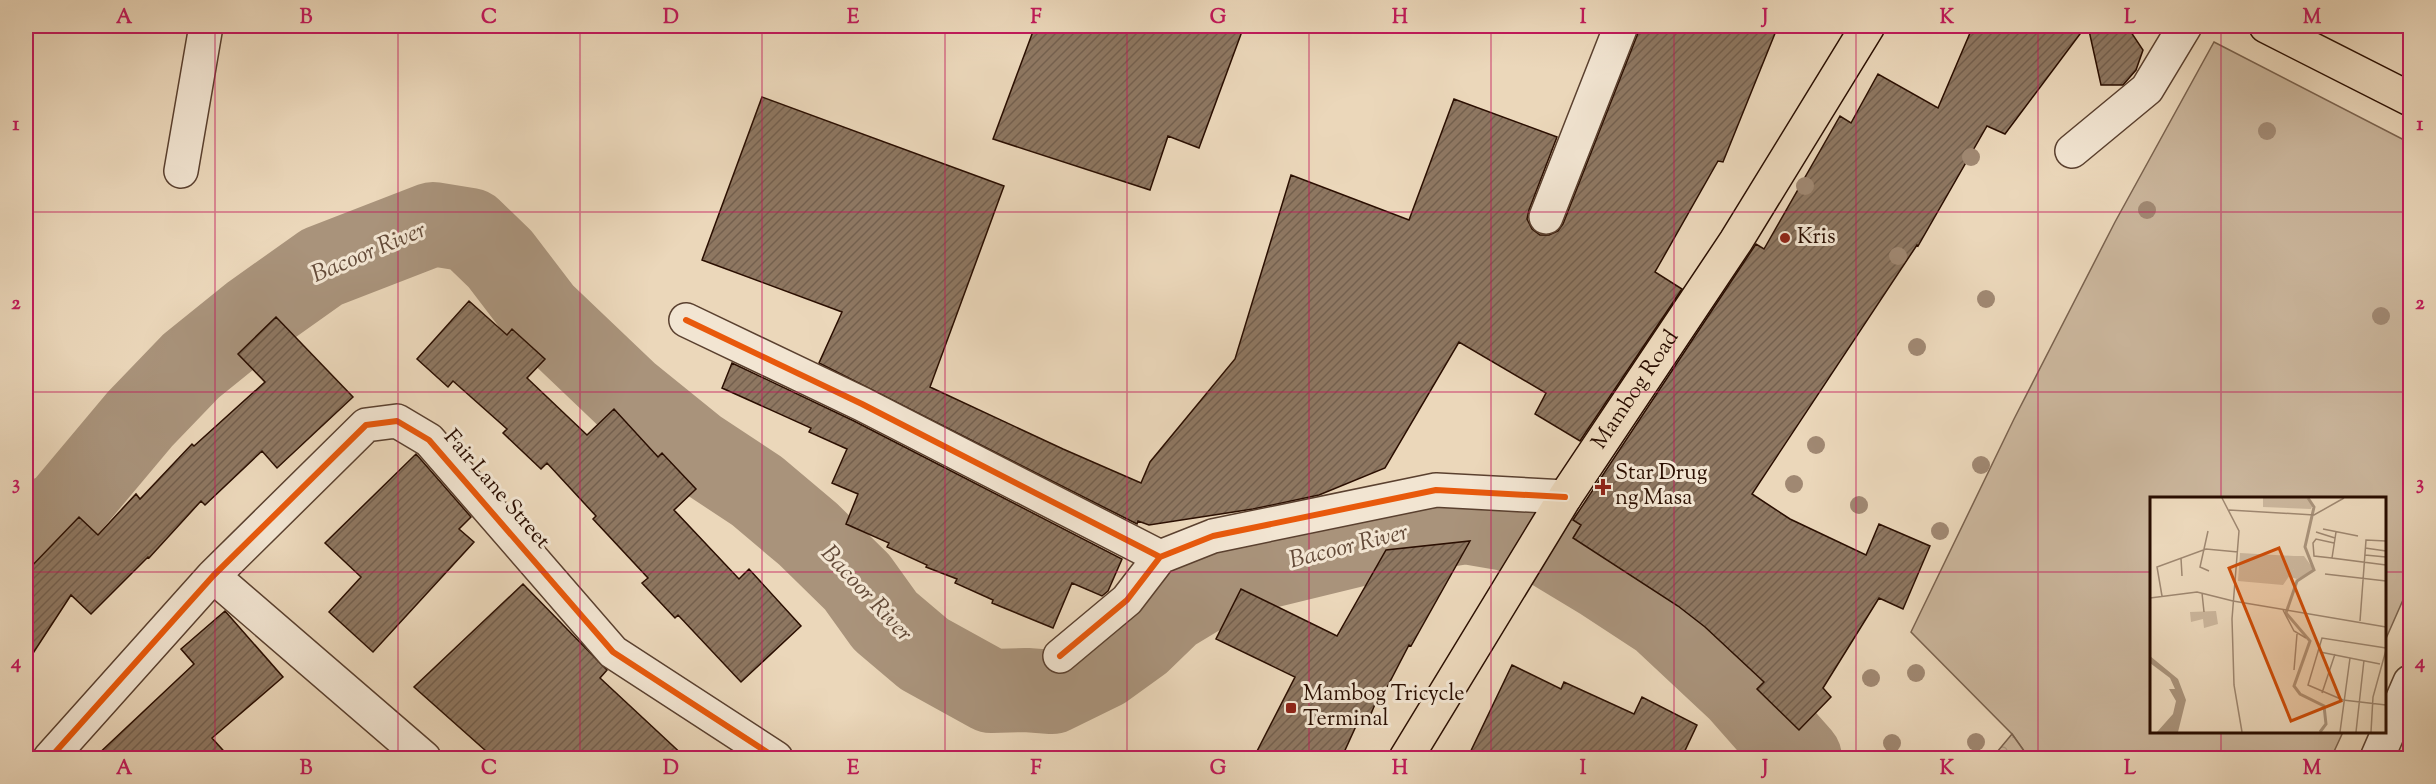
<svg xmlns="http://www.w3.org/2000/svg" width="2436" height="784" font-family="'Sorts Mill Goudy',serif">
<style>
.grass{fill:#cab59b;stroke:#7a624e;stroke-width:1.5}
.forest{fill:url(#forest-crowns);stroke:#7a624e;stroke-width:1.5}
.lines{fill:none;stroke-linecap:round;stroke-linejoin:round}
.river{stroke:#a9937b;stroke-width:84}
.building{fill:url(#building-hatch);stroke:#2a0e01;stroke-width:1.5}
.minor-casing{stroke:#5a402f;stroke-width:36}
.major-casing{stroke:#2a0e01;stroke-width:36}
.minor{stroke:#f2e5d2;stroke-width:33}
.major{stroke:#ebd7ba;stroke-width:33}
.cycleway-casing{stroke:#f2e5d2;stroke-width:10}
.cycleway{stroke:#e8590c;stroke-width:6}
.tree{fill:#a08872}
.grid{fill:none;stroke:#c2185b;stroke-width:1.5;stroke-opacity:0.55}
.poi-dot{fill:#8f2418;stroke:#f2e5d2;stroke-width:2}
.labels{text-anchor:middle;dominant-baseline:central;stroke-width:6;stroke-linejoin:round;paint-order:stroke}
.poi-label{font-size:22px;fill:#2a0e01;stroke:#f2e5d2;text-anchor:start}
.street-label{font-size:22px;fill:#2a0e01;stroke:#f2e5d2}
.water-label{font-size:24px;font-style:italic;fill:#634a38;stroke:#f2e5d2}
.inset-river{fill:none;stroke:#a9937b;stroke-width:3}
.inset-road{fill:none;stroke:#9e8770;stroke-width:1.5}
.view{fill:#cc4e0a;fill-opacity:0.15;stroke:#cc4e0a;stroke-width:3}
.inset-edge{fill:none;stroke:#2a0e01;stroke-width:3}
.neatline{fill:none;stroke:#c2185b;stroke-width:2}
.grid-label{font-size:20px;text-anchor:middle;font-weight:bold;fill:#c2185b}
</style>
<defs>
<pattern id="forest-crowns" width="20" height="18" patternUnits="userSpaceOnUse" patternTransform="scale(1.5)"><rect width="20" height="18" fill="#cab59b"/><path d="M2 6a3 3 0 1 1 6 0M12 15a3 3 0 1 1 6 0" fill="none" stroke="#ae9a84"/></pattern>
<pattern id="building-hatch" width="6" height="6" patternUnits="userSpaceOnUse" patternTransform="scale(1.5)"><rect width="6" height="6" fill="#8e7761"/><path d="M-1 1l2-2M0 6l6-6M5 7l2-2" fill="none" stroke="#74604e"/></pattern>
</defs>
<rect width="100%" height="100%" fill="#ebd7ba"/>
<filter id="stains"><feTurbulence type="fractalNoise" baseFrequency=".00333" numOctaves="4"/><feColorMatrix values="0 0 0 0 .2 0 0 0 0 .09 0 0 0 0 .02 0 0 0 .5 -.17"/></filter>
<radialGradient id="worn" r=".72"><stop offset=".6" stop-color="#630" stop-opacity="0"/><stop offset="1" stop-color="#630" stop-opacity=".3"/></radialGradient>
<!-- grass -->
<path class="grass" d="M 2214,42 L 2410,143 L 2410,584 L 2384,643 L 2384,499 L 2151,499 L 2151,732 L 2343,732 L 2331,758 L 2029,758 L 2012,734 L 1911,632 L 2014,419 L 2115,222 Z"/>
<!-- forest -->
<path class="forest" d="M 2012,734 L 2029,758 L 1992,758 Z"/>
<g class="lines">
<!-- river -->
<path class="river" d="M 26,529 L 62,512 L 140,419 L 191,366 L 253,316 L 322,267 L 433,224 L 470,230 L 500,259 L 542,314 L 627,395 L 695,450 L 757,491 L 808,534 L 857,582 L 885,621 L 924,654 L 991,691 L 1026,690 L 1052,692 L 1103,667 L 1139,641 L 1170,611 L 1228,576 L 1421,529 L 1466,522 L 1507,529 L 1546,544 L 1604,579 L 1662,617 L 1739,689 L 1800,758"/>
</g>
<!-- building -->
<path class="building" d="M 1035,26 L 1244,26 L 1199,148 L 1168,136 L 1150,190 L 993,139 Z
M 1639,26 L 1778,26 L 1723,162 L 1718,161 L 1655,272 L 1682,289 L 1580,441 L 1535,414 L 1546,393 L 1459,342 L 1385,468 L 1319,495 L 1253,509 L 1149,525 L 1138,521 L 1137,524 L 819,363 L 842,312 L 702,260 L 762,97 L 1004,186 L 930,387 L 1063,449 L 1141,483 L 1150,462 L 1235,359 L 1291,175 L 1409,220 L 1454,99 L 1557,137 L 1529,210 L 1527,219 L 1532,229 L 1540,235 L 1549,235 L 1558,231 L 1563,224 L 1638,33 Z
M 1973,26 L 2086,26 L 2005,134 L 1987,126 L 1918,246 L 1917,245 L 1752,494 L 1790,519 L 1866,555 L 1879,524 L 1930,546 L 1903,609 L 1879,598 L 1823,688 L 1831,697 L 1799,730 L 1757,689 L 1764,682 L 1705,627 L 1678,606 L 1573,538 L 1581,525 L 1573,520 L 1756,244 L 1764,249 L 1840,116 L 1851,123 L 1878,74 L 1938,108 Z
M 2088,26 L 2127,26 L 2143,50 L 2136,70 L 2123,85 L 2101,85 Z
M 469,301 L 507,335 L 512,329 L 545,359 L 527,378 L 587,435 L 614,409 L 658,457 L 662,453 L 696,489 L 674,510 L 739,579 L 749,569 L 801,626 L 741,682 L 678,615 L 675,618 L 642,583 L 648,578 L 593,519 L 596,516 L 547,463 L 541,469 L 503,433 L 507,429 L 453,381 L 448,387 L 417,359 Z
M 276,317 L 353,397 L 277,468 L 262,451 L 205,505 L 201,501 L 149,558 L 148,557 L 91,614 L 71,595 L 26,664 L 26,572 L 79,517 L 98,535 L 136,494 L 140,499 L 192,444 L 194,446 L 265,382 L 238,354 Z
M 732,363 L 854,421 L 1122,559 L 1108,591 L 1102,596 L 1072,583 L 1053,628 L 992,603 L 993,600 L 955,583 L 957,579 L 926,567 L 927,565 L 887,547 L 889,543 L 846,524 L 858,494 L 832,483 L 847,449 L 809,432 L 811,428 L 722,388 Z
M 416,454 L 471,517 L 459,529 L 474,542 L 373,652 L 329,612 L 361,577 L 325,543 Z
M 1470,541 L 1411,646 L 1409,645 L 1382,697 L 1379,695 L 1370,716 L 1362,713 L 1341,759 L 1253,759 L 1295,677 L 1216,639 L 1241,589 L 1337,636 L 1386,550 Z
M 523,584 L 607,670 L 600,678 L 687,759 L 495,759 L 414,687 Z
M 225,611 L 283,677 L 212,738 L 231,759 L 93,759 L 194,664 L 181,649 Z
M 1512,665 L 1561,689 L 1564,682 L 1634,714 L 1642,697 L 1697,725 L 1681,759 L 1467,759 Z"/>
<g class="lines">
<defs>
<path id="minor" d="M 2072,151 L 2147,89 L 2185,26
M 181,171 L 206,26
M 1546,217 L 1621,26
M 686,320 L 862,404 L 1160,557
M 213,576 L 424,758
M 1060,656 L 1127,600 L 1160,557 L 1213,536 L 1436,490 L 1565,497
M 50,758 L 213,576 L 366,425 L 397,421 L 429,440 L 613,652 L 776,758
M 2377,758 L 2410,682"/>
<g id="major">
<path d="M 2266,26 L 2410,99"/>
<path id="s1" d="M 1406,758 L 1565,497 L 1736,241 L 1868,26"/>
</g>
</defs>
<!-- minor casing -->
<use href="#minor" class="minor-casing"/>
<!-- major casing -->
<use href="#major" class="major-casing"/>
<!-- minor -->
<use href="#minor" class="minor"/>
<!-- major -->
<use href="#major" class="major"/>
<defs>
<path id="cycleway" d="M 686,320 L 862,404 L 1160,557
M 1060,656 L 1127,600 L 1160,557 L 1213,536 L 1436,490 L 1565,497
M 50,758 L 213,576 L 366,425 L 397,421 L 429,440 L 613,652 L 776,758"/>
</defs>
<!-- cycleway casing -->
<use href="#cycleway" class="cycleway-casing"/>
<!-- cycleway -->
<use href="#cycleway" class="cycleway"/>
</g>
<!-- trees -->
<g class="tree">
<circle cx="2267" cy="131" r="9"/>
<circle cx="1971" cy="157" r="9"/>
<circle cx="1805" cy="186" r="9"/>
<circle cx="2147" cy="210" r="9"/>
<circle cx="1898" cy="256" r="9"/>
<circle cx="1986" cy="299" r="9"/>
<circle cx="2381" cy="316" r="9"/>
<circle cx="1917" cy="347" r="9"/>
<circle cx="1816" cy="445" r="9"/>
<circle cx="1981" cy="465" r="9"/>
<circle cx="1794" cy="484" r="9"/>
<circle cx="1859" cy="505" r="9"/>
<circle cx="1940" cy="531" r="9"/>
<circle cx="1916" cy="673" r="9"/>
<circle cx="1871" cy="678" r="9"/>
<circle cx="1976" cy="742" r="9"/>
<circle cx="1892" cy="743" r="9"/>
</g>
<!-- grid -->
<path class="grid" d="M 215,26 L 215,758M 398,26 L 398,758M 580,26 L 580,758M 762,26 L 762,758M 945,26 L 945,758M 1127,26 L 1127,758M 1309,26 L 1309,758M 1491,26 L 1491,758M 1674,26 L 1674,758M 1856,26 L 1856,758M 2038,26 L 2038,758M 2221,26 L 2221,499M 26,212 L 2410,212M 26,392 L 2410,392M 26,572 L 2151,572M 2384,572 L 2410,572M 2221,732 L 2221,758"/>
<!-- markers -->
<g class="poi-dot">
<circle cx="1785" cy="238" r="6"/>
<path d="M1600 478h6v6h6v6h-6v6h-6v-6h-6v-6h6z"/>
<rect x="1285" y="702" width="12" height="12" rx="3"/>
</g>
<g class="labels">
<!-- poi labels -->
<g class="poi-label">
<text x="1797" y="238">Kris</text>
<text x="1615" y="474">Star Drug<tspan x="1615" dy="25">ng Masa</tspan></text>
<text x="1303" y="695">Mambog Tricycle<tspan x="1303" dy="25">Terminal</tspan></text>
</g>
<!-- street labels -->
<g class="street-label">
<text stroke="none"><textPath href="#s1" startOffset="434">Mambog Road</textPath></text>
<text transform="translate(496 490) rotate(49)">Fair Lane Street</text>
</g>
<!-- water labels -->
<g class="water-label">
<text transform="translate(369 253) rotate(-23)">Bacoor River</text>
<text transform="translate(1349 547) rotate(-14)">Bacoor River</text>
<text transform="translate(866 594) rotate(47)">Bacoor River</text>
</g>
</g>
<!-- overview -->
<g transform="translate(2150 497)">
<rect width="236" height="236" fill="#ebd7ba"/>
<path d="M 113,1 L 157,1 L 163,8 L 161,12 L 113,10 ZM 90,56 L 144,59 L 144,72 L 133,88 L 88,84 ZM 66,114 L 68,127 L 54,131 L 53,122 L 41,125 L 40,115 Z" fill="#cab59b"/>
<path d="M 144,59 L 154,59 L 162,70 L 162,74 L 147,82 L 136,79 L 144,72 Z" fill="#cab59b"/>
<path d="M 0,159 L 28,182 L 36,203 L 28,235 L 7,235 L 23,217 L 26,204 L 19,192 L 25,192 L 20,181 L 0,166 Z" fill="#a9937b"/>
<path class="inset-river" d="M 158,1 L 164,10 L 155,50 L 164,73 L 147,84 L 136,116 L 160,144 L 144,189 L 150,197 L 174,209 L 176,227 L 170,235"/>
<path class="inset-road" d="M 72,1 L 89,34 L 82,122 L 84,188 L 92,235M 79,13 L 164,18 L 194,1M 173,32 L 208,39M 58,34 L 50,70 L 59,74M 166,35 L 185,41M 186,35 L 182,61 L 236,68M 215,51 L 236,54M 215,58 L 236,60M 31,61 L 32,79M 182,61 L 164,59 L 163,46 L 166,42 L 184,46M 175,77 L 236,84M 52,96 L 54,115M 12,99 L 7,70 L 56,52 L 88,55M 0,101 L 47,95 L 83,104M 83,104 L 236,130M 133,113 L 144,134 L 156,141M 210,124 L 216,43 L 236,44M 236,151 L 172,141 L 158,188 L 193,203 L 236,208M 170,155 L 230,167M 144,173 L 147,137M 172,196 L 185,157M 190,235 L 200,161M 206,235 L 214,163M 221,235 L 223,200 L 236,153"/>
<path class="view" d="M 129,51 L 191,204 L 141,224 L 79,71 Z"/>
<rect width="236" height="236" class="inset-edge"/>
</g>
<!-- margin -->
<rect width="2436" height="784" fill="none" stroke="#ebd7ba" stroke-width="66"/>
<rect x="33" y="33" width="2370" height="718" class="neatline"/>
<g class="grid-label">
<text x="124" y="23">A</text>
<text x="306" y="23">B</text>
<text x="489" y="23">C</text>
<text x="671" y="23">D</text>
<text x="853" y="23">E</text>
<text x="1036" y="23">F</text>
<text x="1218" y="23">G</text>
<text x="1400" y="23">H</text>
<text x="1583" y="23">I</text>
<text x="1765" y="23">J</text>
<text x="1947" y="23">K</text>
<text x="2130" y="23">L</text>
<text x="2312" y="23">M</text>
<text x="16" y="130">1</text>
<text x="2420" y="130">1</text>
<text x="16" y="309">2</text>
<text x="2420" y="309">2</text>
<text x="16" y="489">3</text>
<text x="2420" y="489">3</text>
<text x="16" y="668">4</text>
<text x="2420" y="668">4</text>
<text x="124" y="774">A</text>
<text x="306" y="774">B</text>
<text x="489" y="774">C</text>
<text x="671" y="774">D</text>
<text x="853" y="774">E</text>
<text x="1036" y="774">F</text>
<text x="1218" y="774">G</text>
<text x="1400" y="774">H</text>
<text x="1583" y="774">I</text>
<text x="1765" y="774">J</text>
<text x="1947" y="774">K</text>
<text x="2130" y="774">L</text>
<text x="2312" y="774">M</text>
</g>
<rect width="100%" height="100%" filter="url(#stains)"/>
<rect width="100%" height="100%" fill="url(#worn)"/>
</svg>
